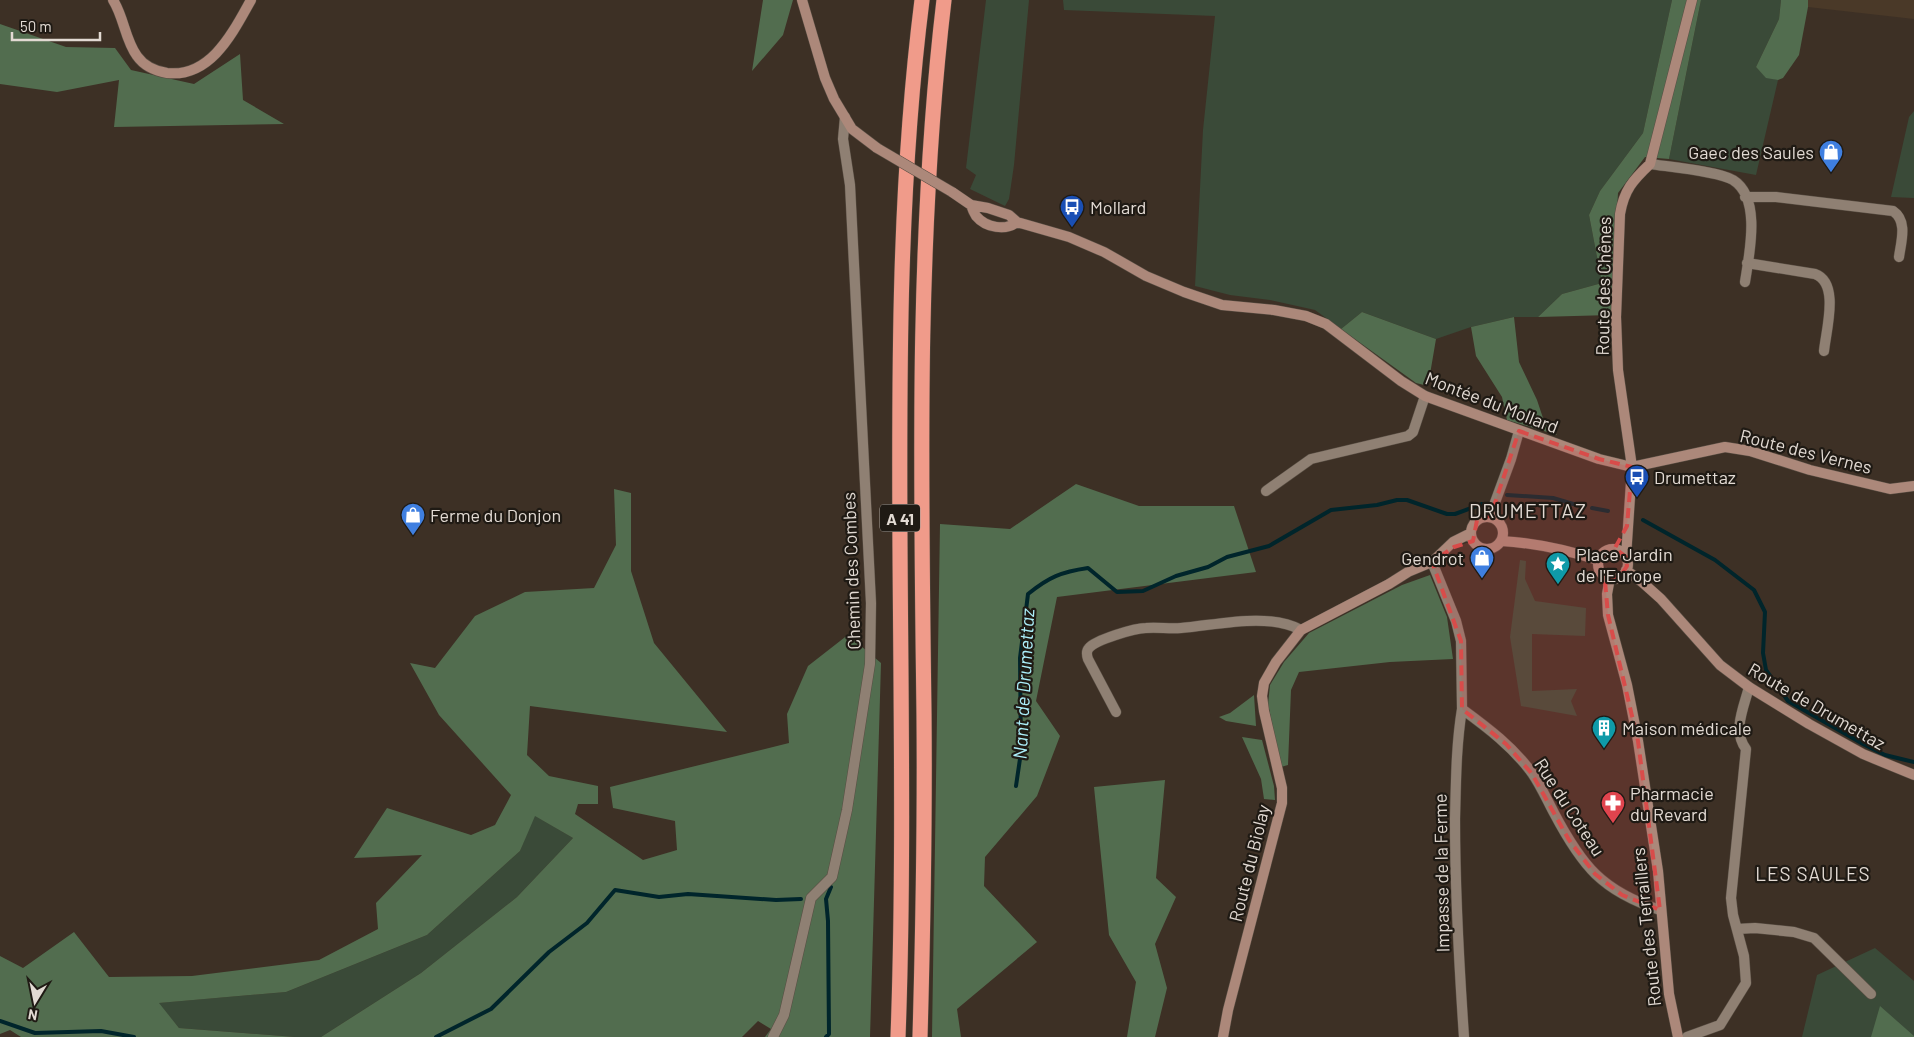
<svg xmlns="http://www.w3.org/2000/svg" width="1914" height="1037" font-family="Barlow,sans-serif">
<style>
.built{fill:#4a3928}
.green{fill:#3a4a38}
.forest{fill:#526d4f}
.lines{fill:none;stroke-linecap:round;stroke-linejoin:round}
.stream{stroke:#00252b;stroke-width:4}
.street-casing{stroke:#594e44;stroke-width:11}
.secondary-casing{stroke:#594e44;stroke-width:11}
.highway-casing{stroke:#594e44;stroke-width:16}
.street{stroke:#8f8073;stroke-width:10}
.secondary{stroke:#ac887a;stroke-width:10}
.highway{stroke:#f09b8a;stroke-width:15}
.secondary-bridge-casing{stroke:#594e44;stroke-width:11;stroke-linecap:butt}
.secondary-bridge{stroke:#ac887a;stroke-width:10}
.marked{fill:#d84c4a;fill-opacity:0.2;stroke:#d84c4a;stroke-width:4;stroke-dasharray:10 6;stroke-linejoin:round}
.labels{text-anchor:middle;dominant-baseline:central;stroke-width:4.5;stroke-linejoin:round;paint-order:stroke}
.shield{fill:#1f1a14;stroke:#a8a09a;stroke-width:1}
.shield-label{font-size:16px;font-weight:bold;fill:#e2dad3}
.poi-label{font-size:18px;fill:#e2dad3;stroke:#1f1a14;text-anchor:start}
.street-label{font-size:18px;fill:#e2dad3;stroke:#1f1a14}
.water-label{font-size:19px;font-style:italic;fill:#aceffa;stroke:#1f1a14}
.neighbourhood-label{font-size:19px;letter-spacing:1px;fill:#e2dad3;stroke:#1f1a14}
.quarter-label{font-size:20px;letter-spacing:1px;fill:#e2dad3;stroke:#1f1a14}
</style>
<rect width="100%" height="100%" fill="#3d3025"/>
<!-- built -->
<path class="built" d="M 1808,0 L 1914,0 L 1914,19 L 1808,7 Z"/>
<!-- green -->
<path class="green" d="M 986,0 L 1029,0 L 1014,165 L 1009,199 L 1005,206 L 970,189 L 976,175 L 966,168 Z
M 1063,0 L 1672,0 L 1643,133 L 1600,191 L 1589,215 L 1602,283 L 1562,294 L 1538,317 L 1514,317 L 1471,327 L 1436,339 L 1362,312 L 1341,329 L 1315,310 L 1270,300 L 1230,295 L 1195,286 L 1203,130 L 1215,16 L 1064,10 Z
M 1701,0 L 1781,0 L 1779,19 L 1756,67 L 1766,77 L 1778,80 L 1756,175 L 1669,159 Z
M 1914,111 L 1914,198 L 1891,197 L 1909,117 Z
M 1520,560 L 1526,561 L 1525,579 L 1535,601 L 1586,608 L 1585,636 L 1532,634 L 1532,691 L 1577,689 L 1571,701 L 1577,716 L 1521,706 L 1510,637 Z
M 534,815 L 573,838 L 517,897 L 421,973 L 321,1037 L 295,1037 L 179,1028 L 158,1003 L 286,992 L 427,935 L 520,851 Z
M 1875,948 L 1914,981 L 1914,1037 L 1802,1037 L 1817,975 Z"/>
<!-- forest -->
<path class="forest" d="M 763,0 L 793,0 L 783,35 L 752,71 Z
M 1672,0 L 1701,0 L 1669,159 L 1645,157 L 1618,193 L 1611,315 L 1538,317 L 1562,294 L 1602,283 L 1589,215 L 1600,191 L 1643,133 Z
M 1781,0 L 1808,0 L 1808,7 L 1799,55 L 1783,78 L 1778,80 L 1766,78 L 1756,67 L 1779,19 Z
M 0,24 L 66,47 L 115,48 L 131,70 L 194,84 L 240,54 L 243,100 L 284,124 L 114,127 L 119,80 L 57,92 L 0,84 Z
M 1362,312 L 1436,339 L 1428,386 L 1416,383 L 1341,329 Z
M 1514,317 L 1519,362 L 1537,400 L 1544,421 L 1557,435 L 1507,420 L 1502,397 L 1476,356 L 1471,327 Z
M 1076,484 L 1139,506 L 1234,506 L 1256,572 L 1057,597 L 1036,701 L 1060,736 L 1037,796 L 985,857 L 984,886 L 1037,942 L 957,1009 L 961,1037 L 932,1037 L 940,524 L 1010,529 Z
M 614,489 L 631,493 L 631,571 L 654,643 L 727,732 L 530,706 L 527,755 L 549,776 L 598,786 L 598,804 L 578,804 L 575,814 L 643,860 L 677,850 L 675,821 L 613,808 L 610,787 L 789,743 L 787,714 L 808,666 L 849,634 L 855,641 L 881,663 L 870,1037 L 765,1037 L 771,1029 L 758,1021 L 742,1037 L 321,1037 L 421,973 L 517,897 L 573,838 L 535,816 L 520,851 L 427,935 L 286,992 L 159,1003 L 179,1028 L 295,1037 L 21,1037 L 10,1030 L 0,1034 L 0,956 L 23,968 L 74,932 L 109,977 L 192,976 L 319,960 L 378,929 L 376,903 L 422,855 L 354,858 L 387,808 L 471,835 L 495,825 L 511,795 L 439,715 L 410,663 L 435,668 L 475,616 L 525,592 L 594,588 L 616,545 Z
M 1430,575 L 1447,617 L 1453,659 L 1390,662 L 1299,672 L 1291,690 L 1288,765 L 1281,767 L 1268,704 L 1270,685 L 1284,662 L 1309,633 L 1402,585 Z
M 1254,695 L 1256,726 L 1226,721 L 1219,717 L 1230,713 Z
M 1242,737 L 1262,740 L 1274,786 L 1275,800 L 1264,799 L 1261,779 Z
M 1165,780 L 1156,878 L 1176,897 L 1155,944 L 1167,988 L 1155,1037 L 1127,1037 L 1136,982 L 1109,935 L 1094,787 Z
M 1880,1006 L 1914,1036 L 1914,1037 L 1871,1037 Z"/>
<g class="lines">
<!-- stream -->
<path class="stream" d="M 1507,495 L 1553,498 L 1580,506
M 1592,508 L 1608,511
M 1643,520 L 1715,560 L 1754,590 L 1765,612 L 1763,653 L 1766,670 L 1788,701 L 1863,744 L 1885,755 L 1914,762
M 1016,786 L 1021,752 L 1020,658 L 1028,594 C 1049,577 1061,572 1088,568 L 1117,592 L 1143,591 L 1176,576 L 1208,567 L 1227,557 L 1269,546 L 1331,510 L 1377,505 L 1397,500 L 1407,500 L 1447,514 L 1455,514 L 1482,504
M 0,1021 L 35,1033 L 101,1031 L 134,1037
M 436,1037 L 491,1009 L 549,952 L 587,923 L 615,890 L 659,897 L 688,894 L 776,900 L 801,899
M 826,1037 L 829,1034 L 828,921 L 826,899 L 831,887"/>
<defs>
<path id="street" d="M 1650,164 C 1670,167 1717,171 1733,180 C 1762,198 1749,255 1745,282
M 1745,197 L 1776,197 L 1893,211 C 1908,221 1901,242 1899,257
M 1747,263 L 1815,274 C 1840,283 1826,330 1824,351
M 1266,491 L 1311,459 L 1408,436 L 1413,432 L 1425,396
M 1490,516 L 1511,459 L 1519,431
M 1432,562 L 1456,621 L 1461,641 L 1462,709 C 1488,728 1513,747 1532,773 C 1541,786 1547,800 1554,813 C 1582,866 1602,891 1660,910
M 1462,709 C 1456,746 1456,782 1455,819 C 1455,892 1459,964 1464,1037
M 1116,712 L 1088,659 C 1087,656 1086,651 1089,648 C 1095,640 1135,628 1146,628 C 1158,627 1169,629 1181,628 C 1217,625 1268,612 1301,630
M 1737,929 L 1755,928 L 1794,932 L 1814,938 L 1871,994
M 773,1037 L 784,1015 L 811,898 L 832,877 L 847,810 L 870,664 L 871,603 L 850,185 L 843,139 L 845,117
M 1687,1037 L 1720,1025 L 1746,983 L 1744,956 L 1733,915 L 1731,898 L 1746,749 C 1732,731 1744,707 1749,687"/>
<path id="secondary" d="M 113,0 C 124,17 125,40 137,56 C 144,66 155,71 167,73 C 211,78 233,32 251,0
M 802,0 L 825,78 L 834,99 L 852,129 L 877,148
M 952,192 L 971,205 L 988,208 L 1009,215 L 1017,222 L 1069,237 L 1104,252 L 1146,276 L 1184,292 L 1222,305 L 1274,310 L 1306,316 L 1326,324 L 1401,381 L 1425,396 L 1599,459 L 1632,467 L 1725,447 L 1750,451 L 1810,470 L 1890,489 L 1914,486
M 971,205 C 972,208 974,213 976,216 C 986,228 1006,231 1017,222
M1471 533a16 16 0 1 1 32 0a16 16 0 1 1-32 0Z
M 1502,541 C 1535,543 1567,550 1598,560
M1598 564a15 15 0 1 1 30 0a15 15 0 1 1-30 0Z
M 1626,557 L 1632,467 L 1618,370 L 1616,317 L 1620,214 C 1624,190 1633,180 1650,164 L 1692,0
M 1626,570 L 1642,582 L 1661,599 L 1720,665 L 1749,687 L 1809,724 L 1863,754 L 1914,775
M 1610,578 L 1607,594 L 1608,615 L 1627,685 L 1638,741 L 1658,871 L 1669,994 L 1678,1037
M 1223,1037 L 1228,1010 L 1282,803 L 1282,788 L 1264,711 L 1262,696 L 1264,683 L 1276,662 L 1301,630 L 1389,584 L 1408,572 L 1432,562 L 1453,542 L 1471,533"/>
<path id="highway" d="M 898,1037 C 904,874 901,710 900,547 C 899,364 899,182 922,0
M 920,1037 C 923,929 925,821 924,714 C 921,475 916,237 944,0"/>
</defs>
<!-- street casing -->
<use href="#street" class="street-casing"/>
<!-- secondary casing -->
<use href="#secondary" class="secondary-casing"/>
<!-- highway casing -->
<use href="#highway" class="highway-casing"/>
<!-- street -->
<use href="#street" class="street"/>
<!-- secondary -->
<use href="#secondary" class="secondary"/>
<!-- highway -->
<use href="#highway" class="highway"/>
<defs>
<path id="secondary-bridge" d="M 877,148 L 952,192"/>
</defs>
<!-- secondary-bridge casing -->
<use href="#secondary-bridge" class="secondary-bridge-casing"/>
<!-- secondary-bridge -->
<use href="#secondary-bridge" class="secondary-bridge"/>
</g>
<!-- marked area -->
<path class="marked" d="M 1519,431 L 1599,459 L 1632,467 L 1627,526 L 1615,548 L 1626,557 L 1627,566 L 1620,577 L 1605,581 L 1608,615 L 1638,741 L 1660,910 L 1622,895 L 1595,874 L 1569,840 L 1532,774 L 1506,744 L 1462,709 L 1461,641 L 1432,562 L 1454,547 L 1473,541 L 1477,520 L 1491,515 Z"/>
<!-- icons -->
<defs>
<symbol id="shop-pin" viewBox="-11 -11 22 30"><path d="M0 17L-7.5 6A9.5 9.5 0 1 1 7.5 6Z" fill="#3f7fe0" stroke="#1f1a14"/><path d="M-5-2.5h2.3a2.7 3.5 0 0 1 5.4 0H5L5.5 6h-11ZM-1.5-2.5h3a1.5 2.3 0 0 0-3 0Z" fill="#fff"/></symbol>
<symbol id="bus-pin" viewBox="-11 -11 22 30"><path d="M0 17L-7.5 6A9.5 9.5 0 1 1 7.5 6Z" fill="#1a4fb4" stroke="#1f1a14"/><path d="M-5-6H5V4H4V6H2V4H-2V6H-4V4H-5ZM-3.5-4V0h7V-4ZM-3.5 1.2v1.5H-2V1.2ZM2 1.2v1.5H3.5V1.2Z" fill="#fff"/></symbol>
<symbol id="sight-pin" viewBox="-11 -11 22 30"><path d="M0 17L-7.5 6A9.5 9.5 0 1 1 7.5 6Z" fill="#0f9aa8" stroke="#1f1a14"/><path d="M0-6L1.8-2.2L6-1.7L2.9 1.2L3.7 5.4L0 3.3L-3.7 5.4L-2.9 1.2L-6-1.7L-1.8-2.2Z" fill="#fff"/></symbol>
<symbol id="building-pin" viewBox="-11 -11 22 30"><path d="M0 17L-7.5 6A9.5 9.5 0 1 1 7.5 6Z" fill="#0f9aa8" stroke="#1f1a14"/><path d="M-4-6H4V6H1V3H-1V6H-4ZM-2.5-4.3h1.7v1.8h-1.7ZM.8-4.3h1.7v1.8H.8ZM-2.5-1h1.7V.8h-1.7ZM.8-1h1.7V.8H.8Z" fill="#fff"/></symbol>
<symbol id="pharmacy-pin" viewBox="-11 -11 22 30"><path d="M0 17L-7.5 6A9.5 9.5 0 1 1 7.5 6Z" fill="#e0444e" stroke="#1f1a14"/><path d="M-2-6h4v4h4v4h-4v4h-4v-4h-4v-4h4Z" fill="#fff"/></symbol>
</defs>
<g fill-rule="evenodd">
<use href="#shop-pin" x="1817" y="138" width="28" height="38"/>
<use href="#bus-pin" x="1058" y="193" width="28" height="38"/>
<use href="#bus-pin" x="1623" y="463" width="28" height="38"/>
<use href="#shop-pin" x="399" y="501" width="28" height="38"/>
<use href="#shop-pin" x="1468" y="544" width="28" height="38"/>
<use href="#sight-pin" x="1544" y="550" width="28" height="38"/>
<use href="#building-pin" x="1590" y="714" width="28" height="38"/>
<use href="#pharmacy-pin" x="1599" y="789" width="28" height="38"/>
</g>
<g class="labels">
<!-- shield labels -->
<rect class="shield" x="880" y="504.5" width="40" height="27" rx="4"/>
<g class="shield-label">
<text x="900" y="518">A 41</text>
</g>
<!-- poi labels -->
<g class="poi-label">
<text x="1814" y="152" text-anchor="end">Gaec des Saules</text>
<text x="1090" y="207">Mollard</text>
<text x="1654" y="477">Drumettaz</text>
<text x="430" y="515">Ferme du Donjon</text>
<text x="1576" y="554">Place Jardin<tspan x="1576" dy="21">de l'Europe</tspan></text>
<text x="1464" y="558" text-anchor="end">Gendrot</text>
<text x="1622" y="728">Maison médicale</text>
<text x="1630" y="793">Pharmacie<tspan x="1630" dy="21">du Revard</tspan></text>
</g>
<!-- street labels -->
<g class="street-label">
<text transform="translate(1603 286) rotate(-89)">Route des Chênes</text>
<text transform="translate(1492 402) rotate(21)">Montée du Mollard</text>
<text transform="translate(1806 451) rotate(14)">Route des Vernes</text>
<text transform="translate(851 571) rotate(-92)">Chemin des Combes</text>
<text transform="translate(1817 706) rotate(30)">Route de Drumettaz</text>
<text transform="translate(1570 807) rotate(57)">Rue du Coteau</text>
<text transform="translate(1249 863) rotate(-76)">Route du Biolay</text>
<text transform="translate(1441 873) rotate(-91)">Impasse de la Ferme</text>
<text transform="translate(1646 927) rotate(-96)">Route des Terraillers</text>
</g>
<!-- water labels -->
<g class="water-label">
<text transform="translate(1023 684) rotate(-87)">Nant de Drumettaz</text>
</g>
<!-- neighbourhood labels -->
<g class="neighbourhood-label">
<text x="1813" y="873">LES SAULES</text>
</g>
<!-- quarter labels -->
<g class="quarter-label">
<text x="1528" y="510">DRUMETTAZ</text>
</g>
</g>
<!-- north arrow -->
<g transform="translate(35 1002) rotate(190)" stroke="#1f1a14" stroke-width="4" paint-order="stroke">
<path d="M0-4L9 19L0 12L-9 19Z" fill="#e2dad3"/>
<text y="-8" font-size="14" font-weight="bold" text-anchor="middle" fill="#e2dad3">N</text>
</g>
<!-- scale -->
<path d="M12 32v8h88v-8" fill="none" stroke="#e2dad3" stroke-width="2.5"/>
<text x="20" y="32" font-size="15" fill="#e2dad3" stroke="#1f1a14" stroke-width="4" paint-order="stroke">50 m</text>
</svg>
